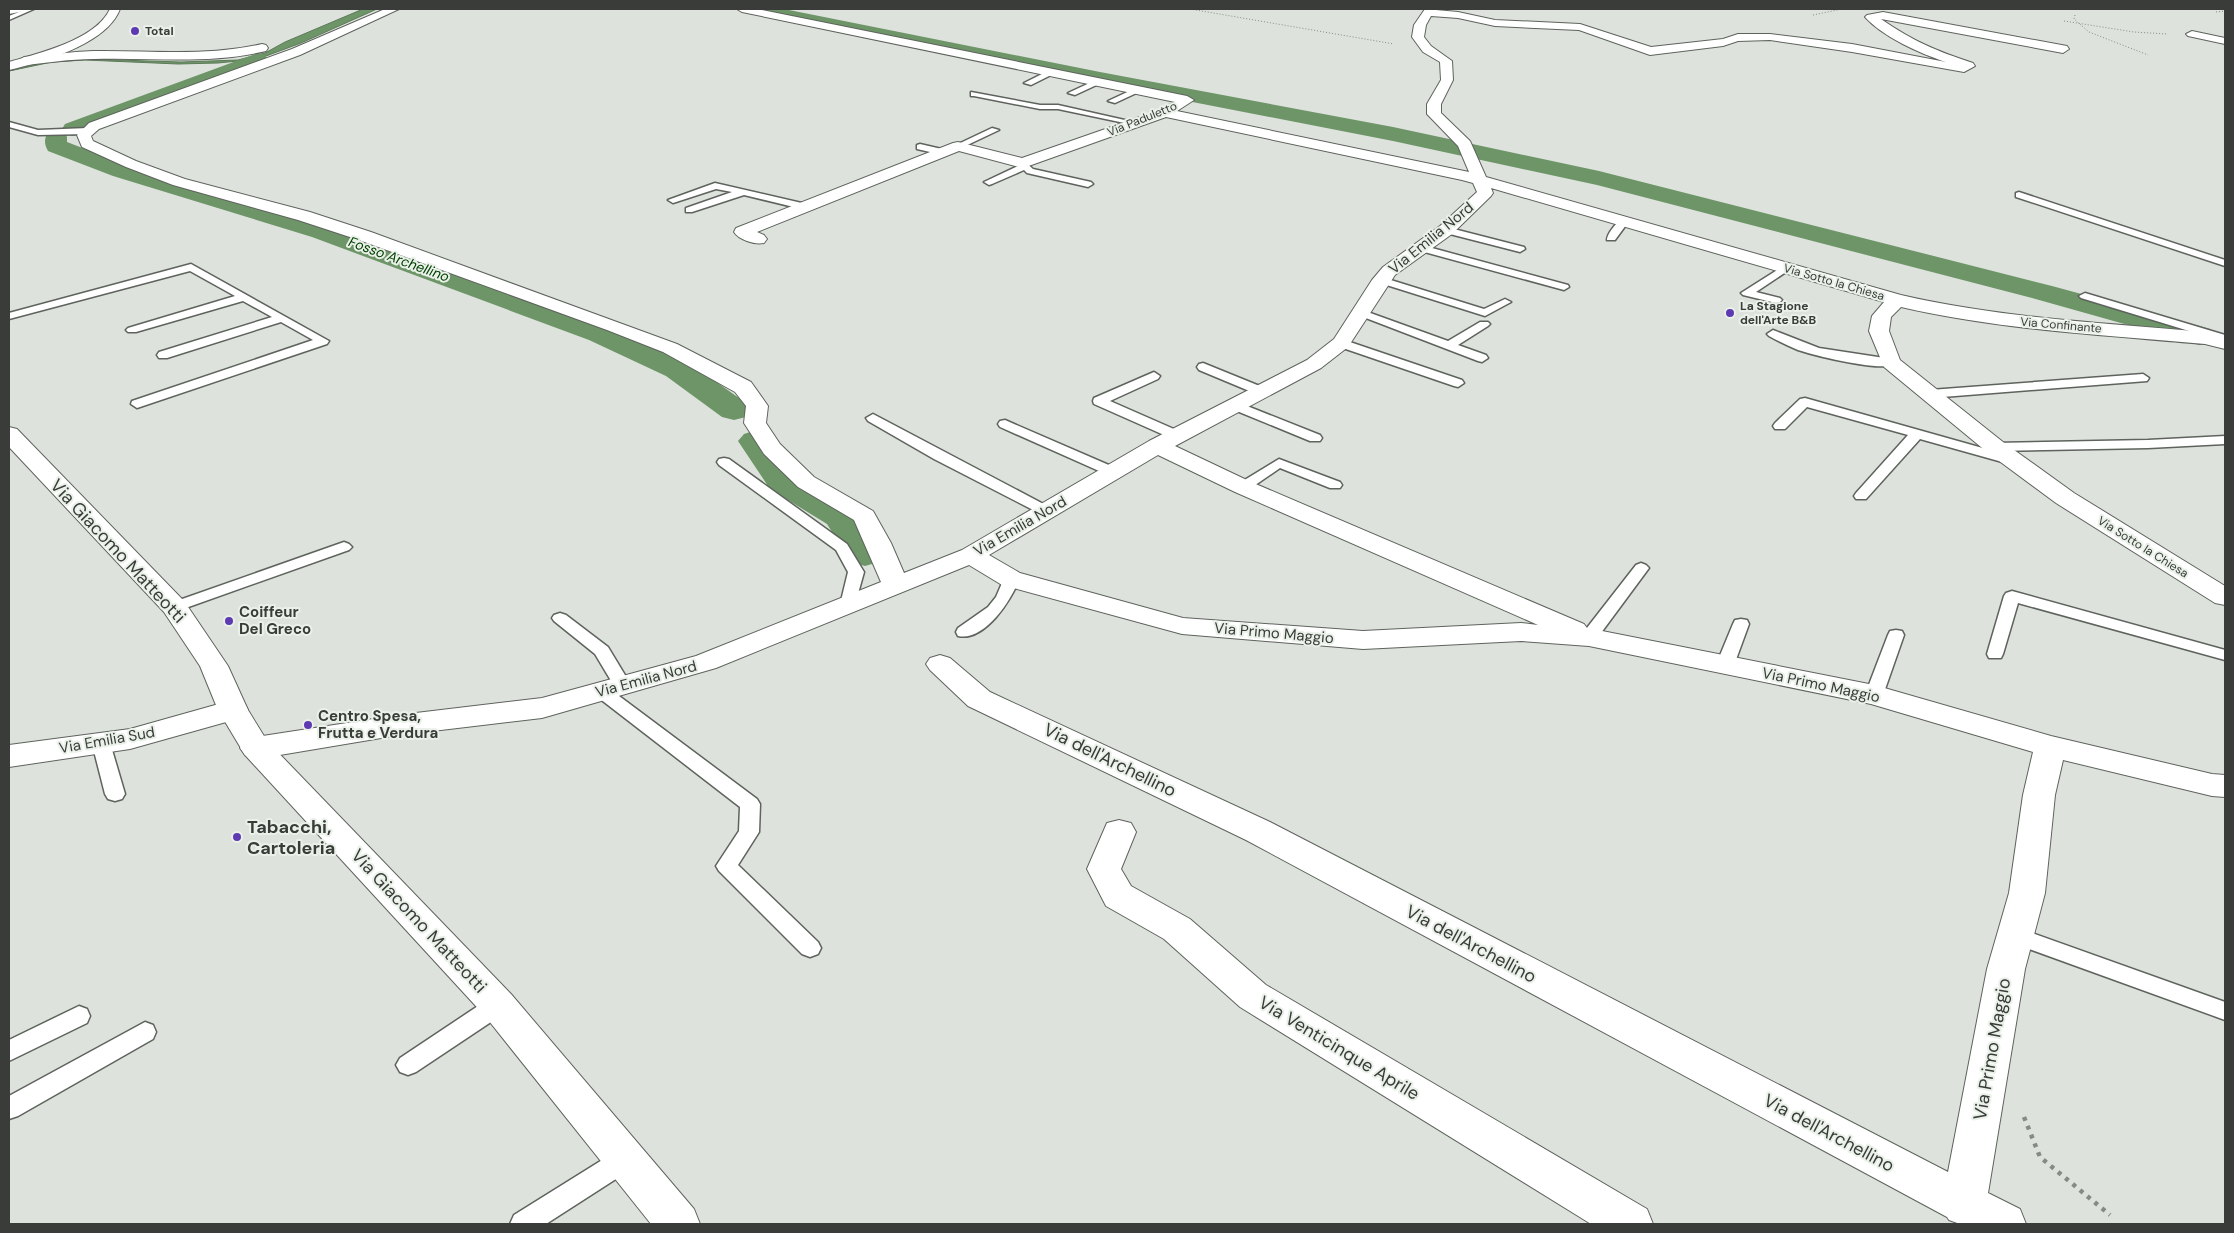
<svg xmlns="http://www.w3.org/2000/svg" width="2234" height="1233" font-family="'DM Sans',sans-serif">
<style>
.water{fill:#6d9567;stroke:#5d7a59}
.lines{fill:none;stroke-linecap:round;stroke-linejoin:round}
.canal{fill:#6d9567;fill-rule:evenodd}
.lane-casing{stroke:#5e635d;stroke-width:3}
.street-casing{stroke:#5e635d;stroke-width:2}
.secondary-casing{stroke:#5e635d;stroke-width:2}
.path-far1{stroke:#858a85;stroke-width:1;stroke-dasharray:1 2;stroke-linecap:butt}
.path{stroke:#858a85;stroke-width:4.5;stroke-dasharray:4 5.5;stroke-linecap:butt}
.lane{fill:#fff;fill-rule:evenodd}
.street{fill:#fff;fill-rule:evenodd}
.secondary{fill:#fff;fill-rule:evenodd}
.poi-dot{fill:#5e3ab2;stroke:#eaf1e9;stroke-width:2}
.labels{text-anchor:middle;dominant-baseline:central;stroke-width:4;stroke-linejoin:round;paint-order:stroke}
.far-poi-label{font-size:12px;font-weight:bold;fill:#393c39;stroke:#eaf1e9;text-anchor:start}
.far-street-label{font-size:12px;fill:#393c39;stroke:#eaf1e9}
.far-water-label{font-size:14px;font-style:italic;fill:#014000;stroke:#eaf1e9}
.street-label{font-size:15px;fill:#393c39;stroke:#eaf1e9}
.poi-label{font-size:15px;font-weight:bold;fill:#393c39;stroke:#eaf1e9;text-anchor:start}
.near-street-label{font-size:18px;fill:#393c39;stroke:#eaf1e9}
.near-poi-label{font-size:18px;font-weight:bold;fill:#393c39;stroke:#eaf1e9;text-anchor:start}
</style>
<rect width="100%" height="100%" fill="#dde3dc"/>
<!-- water -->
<path class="water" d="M 363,9 L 377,9 L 301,43 L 258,59 L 218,63 L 178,64 L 85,60 L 52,62 L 9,71 L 45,62 L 87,59 L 181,62 L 238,60 L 265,53 L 285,42 Z"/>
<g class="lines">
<!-- canal -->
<path class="canal" d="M 752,9 L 784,9 L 1100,72 L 1393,127 L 1599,171 L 2052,286 L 2210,329 L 2214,336 L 2210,343 L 2199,345 L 2032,298 L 1597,185 L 1393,141 L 1100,84 L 760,14 L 754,13 Z
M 258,53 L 265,55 L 267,59 L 265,63 L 251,70 L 81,134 L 73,136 L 65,134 L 62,129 L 65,124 Z
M 56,130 L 64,132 L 67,137 L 67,142 L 129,166 L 330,225 L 611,328 L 688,362 L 746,403 L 751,410 L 746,417 L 734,420 L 722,417 L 666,376 L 589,340 L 312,237 L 113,176 L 48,151 C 44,144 44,139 48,132 Z
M 756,430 L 768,434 L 796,473 L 856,509 L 885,554 L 879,562 L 865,566 L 851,562 L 827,524 L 770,489 L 738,441 L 744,434 Z"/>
<defs>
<path id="lane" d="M 26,9 L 34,9 L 9,20 L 9,16 Z
M 1050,70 L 1057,72 L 1031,85 L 1024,83 Z
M 1096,80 L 1103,82 L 1075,95 L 1068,93 Z
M 1136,88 L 1143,90 L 1115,103 L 1108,101 Z
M 971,92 L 1040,105 L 1058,105 L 1138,123 L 1134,125 L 1058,109 L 1040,109 L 974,96 L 971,96 Z
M 9,122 L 38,130 L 88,128 L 92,131 L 88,134 L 38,135 L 9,127 Z
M 992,128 L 999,130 L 961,148 L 954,146 Z
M 920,144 L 946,150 L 947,152 L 943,155 L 917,149 L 917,145 Z
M 1023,160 L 1033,169 L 1091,182 L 1093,184 L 1088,187 L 1027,173 L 1024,170 L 992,184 L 989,185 L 984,182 L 1020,165 L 1019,163 Z
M 715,183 L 806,204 L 811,207 L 806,210 L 744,195 L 692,212 L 686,212 L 686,208 L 732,192 L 716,189 L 673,203 L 668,200 Z
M 2019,192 L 2225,260 L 2225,266 L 2016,197 L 2016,193 Z
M 1624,218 L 1627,219 L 1629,221 L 1615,240 L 1607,240 C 1607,234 1617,221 1624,218 Z
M 1446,227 L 1524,247 L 1525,249 L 1520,252 L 1442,232 L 1442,228 Z
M 1421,245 L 1568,285 L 1569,287 L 1564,290 L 1417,250 L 1416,248 Z
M 191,264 L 329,341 L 327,344 L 137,408 L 131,404 L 132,401 L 313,340 L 281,322 L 167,358 L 159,358 L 157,355 L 159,352 L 272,317 L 243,301 L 136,332 L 128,332 L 126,330 L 128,328 L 235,296 L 190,271 L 9,319 L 9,313 Z
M 1785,265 L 1790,268 L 1789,270 L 1756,292 L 1780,298 L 1782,300 L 1780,302 L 1776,303 L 1743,295 L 1741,293 Z
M 1381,277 L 1484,309 L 1505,299 L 1511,302 L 1485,316 L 1377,282 L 1376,280 Z
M 2085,293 L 2225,335 L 2225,342 L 2081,298 L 2079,296 Z
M 1362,310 L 1448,341 L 1480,322 L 1488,322 L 1490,324 L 1488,326 L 1458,345 L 1486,355 L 1488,358 L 1482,362 L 1478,361 L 1358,315 L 1356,313 Z
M 1773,330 L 1819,348 L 1891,359 L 1897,363 C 1887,374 1813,355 1798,350 C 1788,346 1778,341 1769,336 L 1767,334 Z
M 1341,339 L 1462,380 L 1464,383 L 1458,387 L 1454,386 L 1337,346 L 1335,343 Z
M 1203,363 L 1267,389 L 1269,392 L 1267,395 L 1259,395 L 1199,370 L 1197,367 L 1199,364 Z
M 1154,372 L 1160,376 L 1158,379 L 1110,401 L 1183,433 L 1185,436 L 1183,439 L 1173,439 L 1094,404 L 1093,401 L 1094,398 Z
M 2143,374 L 2149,378 L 2147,381 L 1930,398 L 1924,394 L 1930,390 Z
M 1805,398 L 2018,458 L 2020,461 L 2013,465 L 1920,439 L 1866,499 L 1856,499 L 1854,496 L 1856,493 L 1908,435 L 1807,407 L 1785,429 L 1775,429 L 1773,426 L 1775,423 L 1800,399 Z
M 1237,402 L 1320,435 L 1322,438 L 1320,441 L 1310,441 L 1232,409 L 1231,406 L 1232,403 Z
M 873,414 L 1051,508 L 1053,511 L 1046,515 L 1041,514 L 934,459 L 868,421 L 866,418 Z
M 1005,420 L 1118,469 L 1120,472 L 1113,476 L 1108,475 L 1000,427 L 998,424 L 1000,421 Z
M 2225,436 L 2225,444 L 2148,448 L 1995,451 L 1988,447 L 1995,443 L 2148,440 Z
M 724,458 L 729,459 L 847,544 L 864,572 L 854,608 L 842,608 L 840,605 L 848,572 L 836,550 L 719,465 L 717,462 L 719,459 Z
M 1279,459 L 1340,482 L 1342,485 L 1340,488 L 1330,488 L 1280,468 L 1248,490 L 1238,490 L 1236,487 L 1238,484 Z
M 344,542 L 349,544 L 352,547 L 349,550 L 180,610 L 168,610 L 166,607 L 168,604 Z
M 1641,563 L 1646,565 L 1649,568 L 1595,641 L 1583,641 L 1581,637 L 1583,633 L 1636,565 Z
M 1011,574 L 1017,576 L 1019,579 C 1012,600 984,642 958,636 L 956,632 L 958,628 L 988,607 L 996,597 L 1005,576 Z
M 2012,591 L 2225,650 L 2225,660 L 2018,603 L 2003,654 L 2001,658 L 1989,658 L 1987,654 L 2004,596 L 2006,593 Z
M 560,613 L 566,615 L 608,647 L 631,685 L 628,689 L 622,691 L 616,689 L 595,654 L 554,621 L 552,618 L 554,615 Z
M 1741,619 L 1747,620 L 1749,624 L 1734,665 L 1731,669 L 1725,670 L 1719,669 L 1716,665 L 1733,624 L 1735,620 Z
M 1896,630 L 1902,631 L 1904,635 L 1883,695 L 1880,699 L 1874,701 L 1868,699 L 1865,695 L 1888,635 L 1890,631 Z
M 601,685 L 607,687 L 757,799 L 760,804 L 759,832 L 738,865 L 818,942 L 821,948 L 818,954 L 810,957 L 802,954 L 719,871 L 716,866 L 739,831 L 740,807 L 595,695 L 592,691 L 595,687 Z
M 101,737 L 107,739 L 110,743 L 125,794 L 122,799 L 115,801 L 108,799 L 105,794 L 92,743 L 95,739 Z
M 2015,927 L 2225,1002 L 2225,1020 L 2007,941 L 2004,935 L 2007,929 Z
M 498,996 L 506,998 L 509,1005 L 506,1012 L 416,1072 L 408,1075 L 400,1072 L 396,1065 L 400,1058 L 490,998 Z
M 79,1006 L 87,1009 L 90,1016 L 87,1023 L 9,1061 L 9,1040 Z
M 145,1022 L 153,1025 L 156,1032 L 153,1039 L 18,1116 L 9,1119 L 9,1096 Z
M 624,1148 L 633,1152 L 637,1160 L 633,1168 L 546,1224 L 510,1224 L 514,1215 L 615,1152 Z"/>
<path id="street" d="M 9,9 L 25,9 L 24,11 L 9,14 Z
M 385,9 L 399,9 L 300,55 L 99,129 L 91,136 L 93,141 L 136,161 L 185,179 L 310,212 L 371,232 L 677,344 L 751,382 L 768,406 L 766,423 L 780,444 L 814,477 L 873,511 L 891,543 L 904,573 L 962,550 L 1149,441 L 1307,360 L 1334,339 L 1372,280 L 1383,267 L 1440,226 L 1477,192 L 1473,183 L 1462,180 L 1166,117 L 1023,168 L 959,151 L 757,232 L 764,235 L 767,239 L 764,243 C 755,245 739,240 734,232 L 736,228 L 953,143 L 958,142 L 1022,158 L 1160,110 L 1175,102 L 742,12 L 737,9 L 757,9 L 1187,96 L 1194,100 L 1177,111 L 1469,172 L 1458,146 L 1427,114 L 1427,104 L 1441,80 L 1440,62 L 1423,52 L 1412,37 L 1414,25 L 1425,9 L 1458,12 L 1495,20 L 1580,24 L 1651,47 L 1723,39 L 1738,34 L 1770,34 L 1852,44 L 1946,62 C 1921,54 1883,37 1865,17 L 1867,15 L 1883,12 L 2067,46 L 2069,49 L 2063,53 L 1881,19 C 1913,41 1936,51 1973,63 L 1975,66 L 1964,72 L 1852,52 L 1770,40 L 1738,41 L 1723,46 L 1650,55 L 1579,30 L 1495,26 L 1458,18 L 1431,16 L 1426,25 L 1424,37 L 1431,46 L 1452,61 L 1453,80 L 1441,104 L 1441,113 L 1470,141 L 1486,177 L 1901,295 C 2001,318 2103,323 2205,332 L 2225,337 L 2225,349 L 2205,344 C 2103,335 2001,330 1901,307 L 1891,317 L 1889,331 L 1900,360 L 2003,442 L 2074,493 L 2225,586 L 2225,605 L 2215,603 L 2056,503 L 1987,452 L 1884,367 L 1869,331 L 1872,316 L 1884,302 L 1491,188 L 1493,193 L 1491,196 L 1452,234 L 1395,275 L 1348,347 L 1321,368 L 1175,446 L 1251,482 L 1584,624 L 1587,628 L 1874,685 L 2051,736 L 2212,774 L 2225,775 L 2225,797 L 2212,796 L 2063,760 L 2055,795 L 2045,893 L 2025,969 L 1988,1193 L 2020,1209 L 2026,1224 L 1960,1224 L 1949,1220 L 1947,1217 L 1246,840 L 968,706 L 930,670 L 926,664 L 930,658 L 940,655 L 950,658 L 990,692 L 1270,822 L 1948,1172 L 1987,969 L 2009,893 L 2023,795 L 2033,752 L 1871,704 L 1589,646 L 1521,641 L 1363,649 L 1182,634 L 1002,585 L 969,565 L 716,668 L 542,718 L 399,735 L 256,759 L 245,755 L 240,748 L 245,741 L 256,737 L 399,715 L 542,698 L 696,656 L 881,582 L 854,520 L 798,487 L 764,454 L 744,423 L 746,406 L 735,392 L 663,352 L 607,330 L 359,240 L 298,220 L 173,185 L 126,167 L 82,147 L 77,135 L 89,123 L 292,49 ZM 1158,455 L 1235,492 L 1538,625 L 1521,623 L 1363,631 L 1183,618 L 1020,573 L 989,555 Z
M 2192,31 L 2225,38 L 2225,44 L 2188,36 L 2186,34 Z
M 262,44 L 266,45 L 268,48 L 266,51 C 208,65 152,57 93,59 C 70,59 47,63 24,65 L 18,61 L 24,57 C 47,55 70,52 93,51 C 150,50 205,57 262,44 Z
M 233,700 L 244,703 L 248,710 L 244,717 L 130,749 L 9,767 L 9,745 L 130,729 Z
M 1119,820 L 1131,823 L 1136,832 L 1121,869 L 1131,886 L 1190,919 L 1266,985 L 1647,1209 L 1653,1224 L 1591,1224 L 1240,1007 L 1164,939 L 1106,906 L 1087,869 L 1107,823 Z"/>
<path id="secondary" d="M 110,9 L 120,9 C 107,44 43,62 9,70 L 9,62 C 39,53 96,40 110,9 Z
M 9,427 L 17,429 L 184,601 L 228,666 L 248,710 L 267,741 L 511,994 L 694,1209 L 700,1224 L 651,1224 L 485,1016 L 245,755 L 218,710 L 200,666 L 164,612 L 9,447 Z"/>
</defs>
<!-- lane casing -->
<use href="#lane" class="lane-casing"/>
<!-- street casing -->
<use href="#street" class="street-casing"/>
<!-- secondary casing -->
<use href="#secondary" class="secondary-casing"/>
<!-- path-far1 -->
<path class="path-far1" d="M 1190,9 L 1394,44
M 2216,12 L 2225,11
M 1813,15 L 1842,9
M 2075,15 L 2074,19 L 2089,32 L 2148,55
M 2064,21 L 2134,32 L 2167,34"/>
<!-- path -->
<path class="path" d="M 2024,1117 L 2040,1157 L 2110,1215"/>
<!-- lane -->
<use href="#lane" class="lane"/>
<!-- street -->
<use href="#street" class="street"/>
<!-- secondary -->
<use href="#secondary" class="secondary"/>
</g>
<!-- markers -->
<g class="poi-dot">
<circle cx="135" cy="31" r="5"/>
<circle cx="1730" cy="313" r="5"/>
<circle cx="229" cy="621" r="5"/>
<circle cx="308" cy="725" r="5"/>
<circle cx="237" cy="837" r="5"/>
</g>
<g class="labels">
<!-- far-poi labels -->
<g class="far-poi-label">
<text x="145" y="31">Total</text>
<text x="1740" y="306">La Stagione<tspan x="1740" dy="14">dell'Arte B&amp;B</tspan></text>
</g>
<!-- far-street labels -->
<g class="far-street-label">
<text transform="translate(1142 119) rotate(-22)">Via Paduletto</text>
<text transform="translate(1834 282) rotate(16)">Via Sotto la Chiesa</text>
<text transform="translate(2061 325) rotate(5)">Via Confinante</text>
<text transform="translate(2143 547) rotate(32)">Via Sotto la Chiesa</text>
</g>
<!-- far-water labels -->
<g class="far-water-label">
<text transform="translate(399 259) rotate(20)">Fosso Archellino</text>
</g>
<!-- street labels -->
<g class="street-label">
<text transform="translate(1431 238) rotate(-39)">Via Emilia Nord</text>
<text transform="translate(1020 526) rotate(-30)">Via Emilia Nord</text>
<text transform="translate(1274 633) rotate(5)">Via Primo Maggio</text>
<text transform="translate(646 679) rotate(-15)">Via Emilia Nord</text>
<text transform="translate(1821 685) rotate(12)">Via Primo Maggio</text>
<text transform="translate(107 740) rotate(-10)">Via Emilia Sud</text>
</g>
<!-- poi labels -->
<g class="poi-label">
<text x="239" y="612">Coiffeur<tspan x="239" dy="17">Del Greco</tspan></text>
<text x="318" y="716">Centro Spesa,<tspan x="318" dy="17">Frutta e Verdura</tspan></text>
</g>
<!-- near-street labels -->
<g class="near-street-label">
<text transform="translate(118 551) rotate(47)">Via Giacomo Matteotti</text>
<text transform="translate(1110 760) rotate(26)">Via dell'Archellino</text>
<text transform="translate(419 921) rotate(47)">Via Giacomo Matteotti</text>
<text transform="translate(1471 944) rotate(28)">Via dell'Archellino</text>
<text transform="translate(1339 1048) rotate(31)">Via Venticinque Aprile</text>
<text transform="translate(1992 1049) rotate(-80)">Via Primo Maggio</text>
<text transform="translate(1829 1133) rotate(28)">Via dell'Archellino</text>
</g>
<!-- near-poi labels -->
<g class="near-poi-label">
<text x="247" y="827">Tabacchi,<tspan x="247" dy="21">Cartoleria</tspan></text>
</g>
</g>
<!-- border -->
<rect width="2234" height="1233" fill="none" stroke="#393c39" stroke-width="20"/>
</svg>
